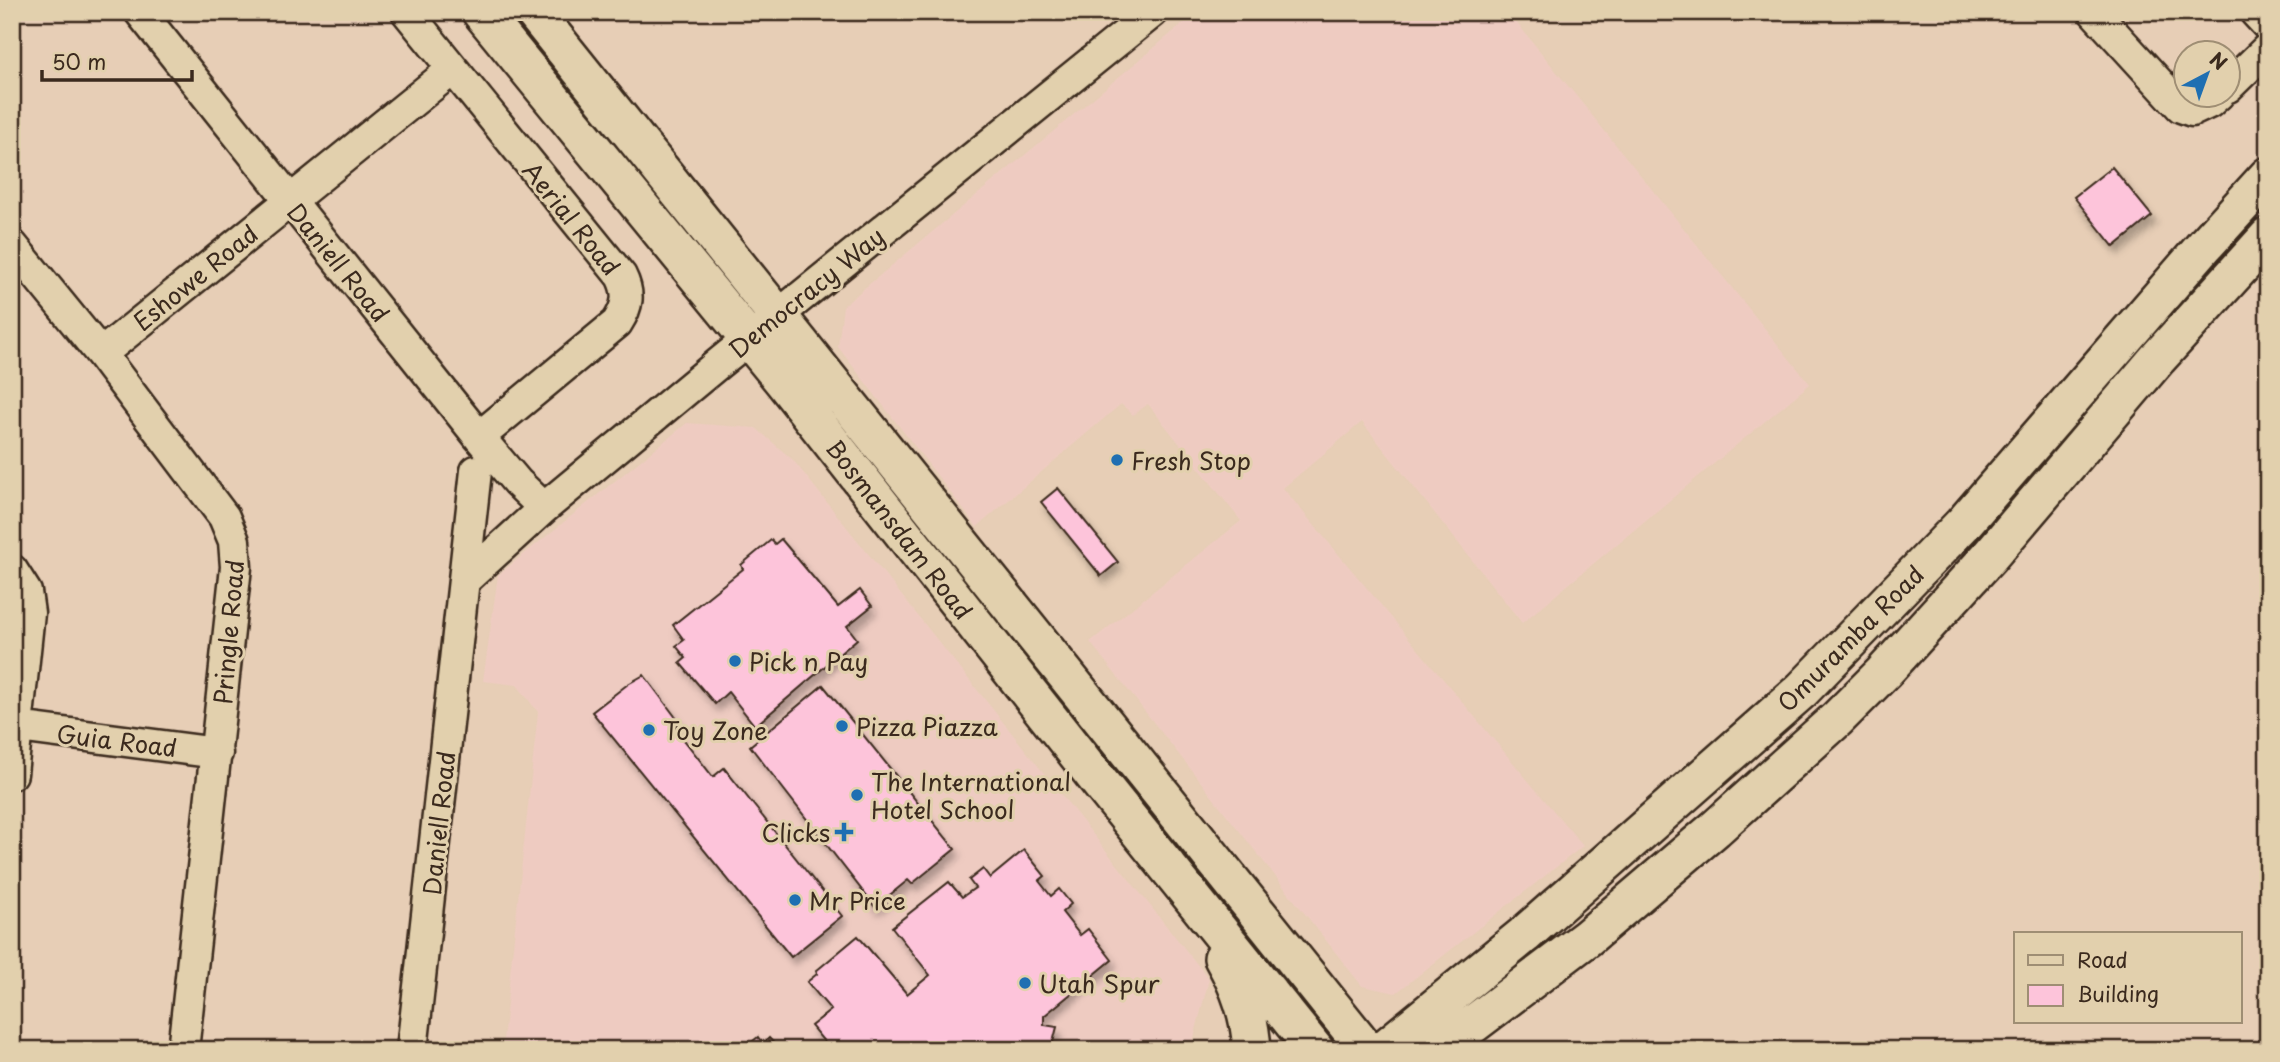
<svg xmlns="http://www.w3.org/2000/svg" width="2280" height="1062" font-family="'Playpen Sans',sans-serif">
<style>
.built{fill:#eecbc1}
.building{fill:#fdc4da;stroke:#3b2a1e;stroke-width:2;filter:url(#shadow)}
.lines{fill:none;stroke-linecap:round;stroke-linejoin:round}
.minor-casing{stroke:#3b2a1e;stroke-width:35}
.major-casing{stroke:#3b2a1e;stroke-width:42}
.minor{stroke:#e2d0ad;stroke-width:30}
.major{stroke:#e2d0ad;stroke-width:37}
.poi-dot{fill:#1f6fb2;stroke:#e2d0ad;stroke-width:2.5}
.labels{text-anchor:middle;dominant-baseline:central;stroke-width:6;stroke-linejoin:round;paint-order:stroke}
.street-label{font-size:24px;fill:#3b2a1e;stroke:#e2d0ad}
.poi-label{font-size:24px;fill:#3b2a1e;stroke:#e2d0ad;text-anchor:start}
</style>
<defs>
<filter id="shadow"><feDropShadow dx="4" dy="7" stdDeviation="3.5" flood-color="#0004"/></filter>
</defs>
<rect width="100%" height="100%" fill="#e7ceb6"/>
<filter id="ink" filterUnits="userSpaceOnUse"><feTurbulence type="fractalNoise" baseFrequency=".0143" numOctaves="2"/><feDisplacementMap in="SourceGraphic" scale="14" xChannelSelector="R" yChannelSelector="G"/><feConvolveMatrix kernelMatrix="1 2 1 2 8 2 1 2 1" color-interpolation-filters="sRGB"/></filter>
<g filter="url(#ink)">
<!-- built -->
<path class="built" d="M 1197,12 L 1508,12 L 1810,384 L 1522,623 L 1362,422 L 1283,488 L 1583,846 L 1396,993 L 1362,986 L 1090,642 L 1241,521 L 1148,404 L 1133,415 L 1121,404 L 977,527 L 838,347 L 843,306 Z
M 687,423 L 756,428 L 793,460 L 1209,979 L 1191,1050 L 502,1050 L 538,712 L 517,685 L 483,681 L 498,575 Z"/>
<!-- building -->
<path class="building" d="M 2112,167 L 2152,216 L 2114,247 L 2074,197 Z
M 1058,488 L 1118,562 L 1101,576 L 1041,502 Z
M 781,539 L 838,607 L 860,590 L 872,606 L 847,626 L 857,639 L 755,726 L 728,692 L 715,704 L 680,663 L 686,658 L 676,646 L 684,640 L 673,625 L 743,569 L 741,565 L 771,540 L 775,544 Z
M 644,675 L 680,723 L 674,727 L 713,777 L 724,768 L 842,916 L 791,957 L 592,712 L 628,684 Z
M 823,685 L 955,849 L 912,884 L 908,880 L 875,907 L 750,746 Z
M 1024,850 L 1045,876 L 1039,881 L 1051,896 L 1059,889 L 1071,904 L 1062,912 L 1080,935 L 1088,929 L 1112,960 L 1044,1016 L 1044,1025 L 1057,1027 L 1051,1050 L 831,1050 L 811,1026 L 831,1010 L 807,982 L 817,974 L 816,971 L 858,936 L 907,994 L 930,975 L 892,927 L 949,882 L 962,897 L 975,888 L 969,880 L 983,869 L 990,878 Z
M 758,1037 L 763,1044 L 769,1038 L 780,1050 L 742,1050 Z"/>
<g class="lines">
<defs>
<path id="minor" d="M 140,12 L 479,437 L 517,482 L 544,508
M 407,12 L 621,276 C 630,294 628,306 617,323 L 479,437
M 2094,12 L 2181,107 L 2192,111 L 2209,103 L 2219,94
M 2255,12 L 2268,26
M 2228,87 L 2268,48
M 12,245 L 101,354 L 224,517 L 234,541 L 236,567 L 183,1050
M 101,354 L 453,69
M 12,570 L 26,592 L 29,613 L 12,774
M 465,580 L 544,508 L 719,363 L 1153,12
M 18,727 L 217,753
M 412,1050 L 476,471"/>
<path id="major" d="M 481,12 L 784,382 L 1100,783 L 1315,1050
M 534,12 L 1367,1050
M 1223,958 C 1240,988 1250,1016 1252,1050
M 1383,1050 L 1524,935 L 1802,690 L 1963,524 L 2205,245 L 2268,176
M 1439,1050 L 1587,938 L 1715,829 L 1837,719 L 1883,673 L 1989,557 L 2158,358 L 2268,237"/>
</defs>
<!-- minor casing -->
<use href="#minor" class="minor-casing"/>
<!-- major casing -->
<use href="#major" class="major-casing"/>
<!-- minor -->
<use href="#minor" class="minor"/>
<!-- major -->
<use href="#major" class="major"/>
</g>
</g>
<!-- markers -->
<g class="poi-dot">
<circle cx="1117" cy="460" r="7"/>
<circle cx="735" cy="661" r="7"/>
<circle cx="842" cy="726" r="7"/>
<circle cx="649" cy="730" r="7"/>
<circle cx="857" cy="795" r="7"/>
<path d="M840.5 821.5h7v7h7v7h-7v7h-7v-7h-7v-7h7z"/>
<circle cx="795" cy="900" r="7"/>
<circle cx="1025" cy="983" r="7"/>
</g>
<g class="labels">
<!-- street labels -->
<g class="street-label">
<text transform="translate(572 218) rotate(51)">Aerial Road</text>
<text transform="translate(339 262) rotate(51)">Daniell Road</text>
<text transform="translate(195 277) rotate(-39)">Eshowe Road</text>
<text transform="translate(806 292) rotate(-39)">Democracy Way</text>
<text transform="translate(900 529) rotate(52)">Bosmansdam Road</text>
<text transform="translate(228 632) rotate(-85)">Pringle Road</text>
<text transform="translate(1850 638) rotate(-45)">Omuramba Road</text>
<text transform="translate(117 740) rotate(7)">Guia Road</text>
<text transform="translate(438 823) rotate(-84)">Daniell Road</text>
</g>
<!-- poi labels -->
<g class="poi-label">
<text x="1131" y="460">Fresh Stop</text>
<text x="749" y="661">Pick n Pay</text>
<text x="856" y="726">Pizza Piazza</text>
<text x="663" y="730">Toy Zone</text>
<text x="871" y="781">The International<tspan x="871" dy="28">Hotel School</tspan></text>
<text x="830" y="832" text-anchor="end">Clicks</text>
<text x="809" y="900">Mr Price</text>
<text x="1039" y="983">Utah Spur</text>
</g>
</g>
<!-- margin -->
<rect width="2280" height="1062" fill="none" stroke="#e2d0ad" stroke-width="42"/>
<rect x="21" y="21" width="2238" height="1020" fill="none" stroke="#3b2a1e" stroke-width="2.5" filter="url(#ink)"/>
<!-- legend -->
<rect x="2014" y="932" width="228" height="91" fill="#e2d0ad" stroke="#9f8e74" stroke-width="2"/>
<rect x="2028" y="955" width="35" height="10" fill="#e2d0ad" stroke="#9f8e74" stroke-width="2"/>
<text x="2077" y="968" font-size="21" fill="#3b2a1e">Road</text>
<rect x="2028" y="985" width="35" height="21" fill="#fdc4da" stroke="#9f8e74" stroke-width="2"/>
<text x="2077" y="1002" font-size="21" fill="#3b2a1e">Building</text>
<!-- north arrow -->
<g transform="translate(2207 74) rotate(41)"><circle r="33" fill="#e2d0ad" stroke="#9f8e74" stroke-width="2"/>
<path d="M0-5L12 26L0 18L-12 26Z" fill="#1f6fb2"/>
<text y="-10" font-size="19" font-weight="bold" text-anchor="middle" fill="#3b2a1e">N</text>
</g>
<!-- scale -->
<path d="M42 70v10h150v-10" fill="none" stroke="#3b2a1e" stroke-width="3.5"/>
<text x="52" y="70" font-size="21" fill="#3b2a1e" stroke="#e2d0ad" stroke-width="5" paint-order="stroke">50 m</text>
</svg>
